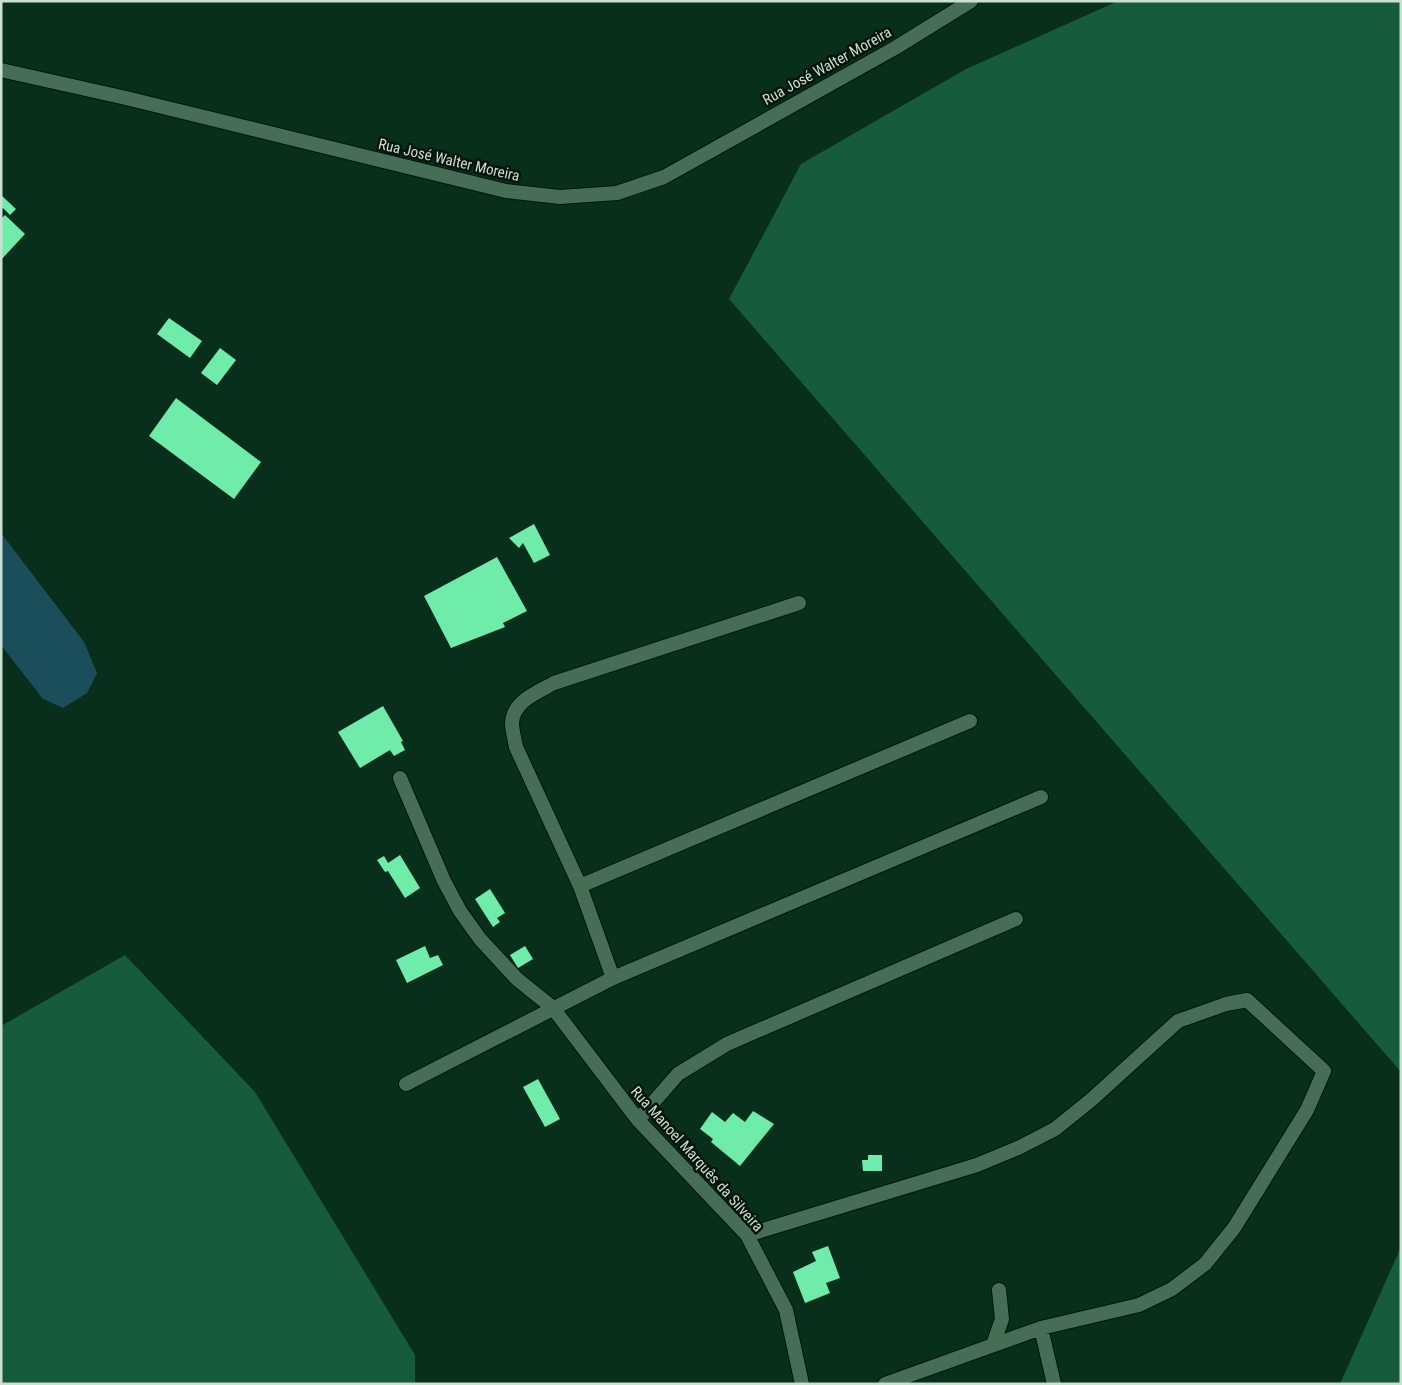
<svg xmlns="http://www.w3.org/2000/svg" width="1402" height="1385" font-family="'Roboto Condensed',sans-serif">
<style>
.forest{fill:#165b3b}
.water{fill:#1a4e5b}
.building{fill:#6febaa}
.lines{fill:none;stroke-linecap:round;stroke-linejoin:round}
.minor-casing{stroke:#001608;stroke-width:16}
.minor{stroke:#466d56;stroke-width:14}
.labels{text-anchor:middle;dominant-baseline:central;stroke-width:5;stroke-linejoin:round;paint-order:stroke}
.street-label{font-size:15px;fill:#cbdfd2;stroke:#05140b}
</style>
<rect width="100%" height="100%" fill="#072f1c"/>
<!-- forest -->
<path class="forest" d="M 1118,1 L 1401,1 L 1401,1072 L 729,299 L 801,164 L 966,69 Z
M 125,955 L 255,1092 L 415,1355 L 415,1384 L 1,1384 L 1,1026 Z
M 1401,1247 L 1401,1384 L 1340,1384 Z"/>
<!-- water -->
<path class="water" d="M 1,533 L 84,642 L 97,673 L 87,693 L 63,708 L 43,699 L 1,645 Z"/>
<!-- building -->
<path class="building" d="M 1,195 L 16,209 L 10,215 L 3,208 L 1,210 Z
M 5,215 L 25,234 L 1,260 L 1,219 Z
M 169,318 L 202,341 L 190,358 L 157,334 Z
M 220,348 L 236,360 L 217,385 L 201,373 Z
M 176,398 L 261,462 L 234,499 L 149,436 Z
M 534,524 L 550,555 L 534,563 L 523,543 L 519,548 L 509,538 Z
M 497,557 L 527,611 L 503,623 L 505,627 L 451,648 L 424,596 Z
M 383,706 L 403,741 L 401,742 L 405,750 L 394,756 L 390,750 L 360,768 L 338,732 Z
M 400,855 L 420,888 L 405,898 L 388,871 L 385,872 L 377,860 L 384,856 L 388,863 Z
M 490,889 L 505,913 L 497,918 L 500,922 L 493,927 L 475,899 Z
M 425,946 L 430,958 L 438,955 L 443,965 L 407,983 L 396,960 Z
M 525,946 L 533,959 L 518,968 L 510,955 Z
M 538,1079 L 560,1119 L 545,1127 L 523,1087 Z
M 753,1111 L 774,1124 L 740,1166 L 711,1142 L 713,1139 L 700,1129 L 712,1112 L 725,1122 L 733,1113 L 745,1122 Z
M 868,1155 L 882,1155 L 882,1171 L 863,1171 L 862,1160 L 868,1160 Z
M 828,1246 L 840,1278 L 826,1283 L 830,1293 L 805,1303 L 793,1272 L 816,1261 L 812,1252 Z"/>
<g class="lines">
<defs>
<path id="minor" d="M 1,70 L 126,98 L 506,191 L 560,197 L 617,193 L 664,177 L 895,48 L 971,1
M 400,778 L 444,881 L 460,911 L 480,939 L 517,979 L 553,1008 L 638,1120 L 747,1235 L 786,1310 L 802,1384
M 580,886 L 970,721
M 613,978 L 580,886 L 516,747 C 515,740 512,731 512,723 C 513,701 538,692 554,683 L 799,603
M 406,1084 L 613,978 L 1041,797
M 638,1120 L 678,1074 L 727,1044 L 1016,919
M 747,1235 L 977,1165 L 1018,1148 L 1055,1129 L 1091,1100 L 1178,1021 L 1226,1004 L 1247,1000 L 1324,1071 L 1307,1110 L 1234,1228 L 1205,1264 L 1172,1289 L 1139,1305 L 1041,1328 L 885,1384
M 1041,1328 L 1054,1384
M 993,1345 L 1002,1319 L 999,1290"/>
</defs>
<!-- minor casing -->
<use href="#minor" class="minor-casing"/>
<!-- minor -->
<use href="#minor" class="minor"/>
</g>
<g class="labels">
<!-- street labels -->
<g class="street-label">
<text transform="translate(827 66) rotate(-29)">Rua José Walter Moreira</text>
<text transform="translate(449 160) rotate(13)">Rua José Walter Moreira</text>
<text transform="translate(697 1159) rotate(48)">Rua Manoel Marquês da Silveira</text>
</g>
</g>
<!-- border -->
<rect width="1402" height="1385" fill="none" stroke="#cbdfd2" stroke-width="5"/>
</svg>
